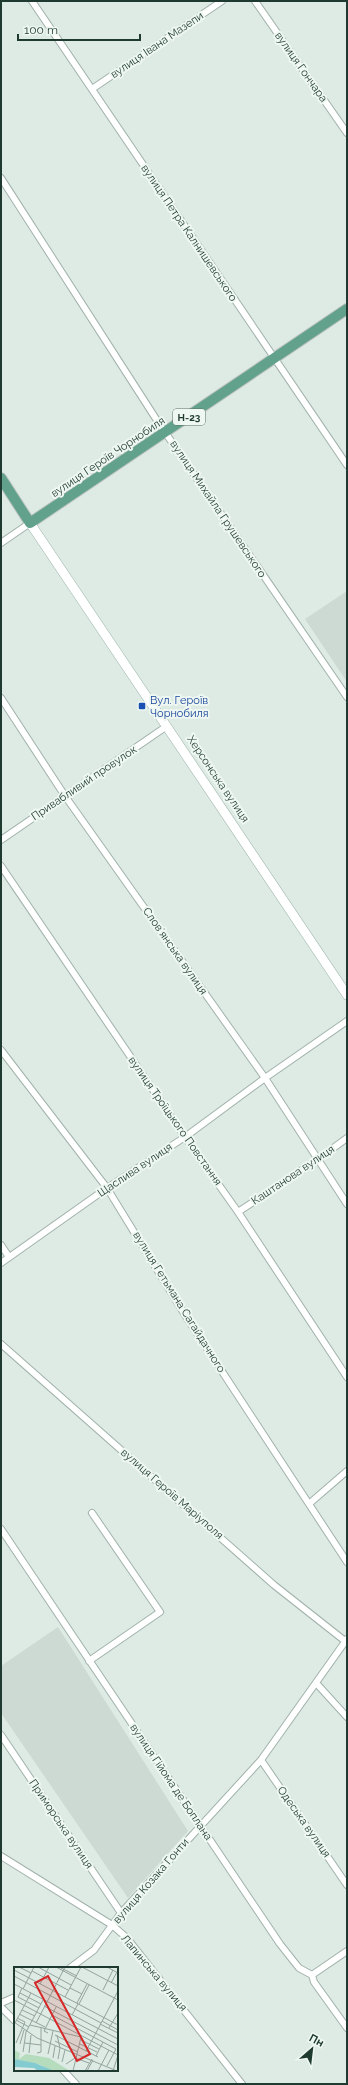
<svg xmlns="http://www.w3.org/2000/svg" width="348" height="2085" font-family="Raleway,sans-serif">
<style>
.built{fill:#ccdad3}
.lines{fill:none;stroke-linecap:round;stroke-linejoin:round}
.street-casing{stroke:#a1b2ab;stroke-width:8}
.secondary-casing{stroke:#9db6ab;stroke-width:10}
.primary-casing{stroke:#bcc4c1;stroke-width:12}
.street{stroke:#fff;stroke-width:6}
.secondary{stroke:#fff;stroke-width:9}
.primary{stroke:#62a18c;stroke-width:10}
.transit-dot{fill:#1a4fb4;stroke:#eef7f2;stroke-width:1.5}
.labels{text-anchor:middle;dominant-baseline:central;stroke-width:4;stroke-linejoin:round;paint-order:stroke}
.shield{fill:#eef7f2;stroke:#5d736b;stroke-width:1}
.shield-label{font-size:10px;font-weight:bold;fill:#1f3a31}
.street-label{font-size:11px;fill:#1f3a31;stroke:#eef7f2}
.transit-label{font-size:11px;fill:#164399;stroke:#eef7f2;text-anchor:start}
.inset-road{fill:none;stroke:#92a49c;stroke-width:1}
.view{fill:#d62828;fill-opacity:0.15;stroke:#d62828;stroke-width:2}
.inset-edge{fill:none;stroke:#1f3a31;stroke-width:2}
</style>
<rect width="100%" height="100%" fill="#deeae4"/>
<!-- built -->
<path class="built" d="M 347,591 L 347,682 L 305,619 Z
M 58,1627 L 188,1831 L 128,1898 L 1,1713 L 1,1666 Z"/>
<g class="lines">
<defs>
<path id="street" d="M 32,1 L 347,465
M 255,1 L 347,133
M 92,89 L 222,1
M 1,178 L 158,422 L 347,697
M 1,543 L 30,523
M 1,698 L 65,796 L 265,1078 L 347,1204
M 1,840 L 167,726
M 1,866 L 185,1137 L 238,1212 L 347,1377
M 1,1050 L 107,1188 L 185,1315 L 347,1562
M 238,1212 L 317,1160 L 347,1138
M 1,1245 L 9,1257
M 1,1263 L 107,1188 L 185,1137 L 265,1078 L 347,1021
M 1,1344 L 274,1585 L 345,1641
M 310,1503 L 347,1471
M 1,1529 L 280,1944 L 299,1968 L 312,1975 L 314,1982 L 347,2028
M 89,1661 L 160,1612 L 92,1513
M 317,1684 L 347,1717
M 1,1735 L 121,1913
M 261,1760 L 347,1885
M 1,1856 L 112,1925 L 127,1938 L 242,2084
M 70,1968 L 94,1950 L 121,1913 L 261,1760 L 347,1639
M 312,1975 L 347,1951
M 1,2003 L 15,1997
M 1,2007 L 15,2021
M 63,2070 L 76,2084"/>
<path id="secondary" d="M 30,523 L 347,995"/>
<path id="primary" d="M 1,478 L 30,523 L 347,309"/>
</defs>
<!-- street casing -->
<use href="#street" class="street-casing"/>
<!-- secondary casing -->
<use href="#secondary" class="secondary-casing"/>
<!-- primary casing -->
<use href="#primary" class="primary-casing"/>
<!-- street -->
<use href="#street" class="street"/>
<!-- secondary -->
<use href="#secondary" class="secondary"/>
<!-- primary -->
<use href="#primary" class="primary"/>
</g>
<!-- markers -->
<rect class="transit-dot" x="138" y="702" width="8" height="8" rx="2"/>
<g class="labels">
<!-- shield labels -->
<rect class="shield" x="173" y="409" width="32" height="16" rx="3"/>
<g class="shield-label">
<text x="189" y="417">Н-23</text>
</g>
<!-- street labels -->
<g class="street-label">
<text transform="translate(157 45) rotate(-34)">вулиця Івана Мазепи</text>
<text transform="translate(301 67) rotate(55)">вулиця Гончара</text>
<text transform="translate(189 233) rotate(56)">вулиця Петра Калнишевського</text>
<text transform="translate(108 457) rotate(-34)">вулиця Героїв Чорнобиля</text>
<text transform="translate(218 509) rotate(56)">вулиця Михайла Грушевського</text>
<text transform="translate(218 779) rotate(56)">Херсонська вулиця</text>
<text transform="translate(84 783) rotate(-34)">Привабливий провулок</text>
<text transform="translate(175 951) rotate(55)">Словʼянська вулиця</text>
<text transform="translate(175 1121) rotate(55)">вулиця Троїцького Повстання</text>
<text transform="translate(135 1170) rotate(-34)">Щаслива вулиця</text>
<text transform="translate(293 1175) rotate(-34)">Каштанова вулиця</text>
<text transform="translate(179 1302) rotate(58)">вулиця Гетьмана Сагайдачного</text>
<text transform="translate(172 1494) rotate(41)">вулиця Героїв Маріуполя</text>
<text transform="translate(171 1782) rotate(56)">вулиця Гійома де Боплана</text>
<text transform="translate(304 1822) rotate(55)">Одеська вулиця</text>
<text transform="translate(61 1824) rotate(56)">Приморська вулиця</text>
<text transform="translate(151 1881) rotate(-49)">вулиця Козака Гонти</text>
<text transform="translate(154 1973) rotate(50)">Лапинська вулиця</text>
</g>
<!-- transit labels -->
<g class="transit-label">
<text x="150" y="700">Вул. Героїв<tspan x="150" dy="13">Чорнобиля</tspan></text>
</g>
</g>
<!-- overview -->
<g transform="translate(14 1967)">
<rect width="104" height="104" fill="#deeae4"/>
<path d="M 0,83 L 6,86 L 5,92 L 12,87 L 35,91 L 56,104 L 37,104 L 27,98 L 1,93 Z" fill="#b6dcbe"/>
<path d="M 0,92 L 21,96 L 38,103 L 24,104 L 20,101 L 0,100 Z" fill="#84cbd1"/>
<path class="inset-road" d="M 5,0 L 17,6M 24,0 L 57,18M 42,0 L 104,33M 45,0 L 63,9M 68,0 L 104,19M 93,0 L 104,6M 0,3 L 104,58M 18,4 L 54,23M 0,9 L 87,56M 97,16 L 103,5M 0,17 L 104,72M 26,17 L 35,0M 8,21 L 4,30 L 25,41M 56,21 L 68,27M 9,22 L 20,0M 89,23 L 99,3M 6,26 L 27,37M 51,30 L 67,0M 0,33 L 104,88 L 99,104M 33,35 L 51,0M 63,36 L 73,17M 65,37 L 75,18M 30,39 L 104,78M 8,43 L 21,49M 5,47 L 31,60M 38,48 L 102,82M 58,48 L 64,37M 2,53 L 15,60M 88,54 L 104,63M 0,55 L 23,71 L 103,104M 1,56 L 17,26M 22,56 L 33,35M 86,57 L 104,66M 16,58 L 67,70M 95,61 L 104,46M 84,62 L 104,24M 34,66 L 30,64 L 42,40M 41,68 L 84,90M 43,68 L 46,81 L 44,92M 67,73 L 85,82M 41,74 L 64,85M 2,76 L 11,55 L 3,51M 11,76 L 27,78M 6,77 L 10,63M 66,77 L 83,85M 72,84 L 84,62M 9,85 L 12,65 L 29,33M 15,86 L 17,68M 23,86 L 27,85 L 27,61M 34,87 L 39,64M 82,89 L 89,75M 39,91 L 41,79M 48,95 L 51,83M 52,97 L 61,91 L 75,96M 93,99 L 102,82M 59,104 L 67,70M 71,104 L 78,92M 73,104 L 79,93M 84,104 L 95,83"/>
<path class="view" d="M 34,9 L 76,87 L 63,94 L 21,16 Z"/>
<rect width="104" height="104" class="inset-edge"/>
</g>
<!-- border -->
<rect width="348" height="2085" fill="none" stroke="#1f3a31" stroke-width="4"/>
<!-- north arrow -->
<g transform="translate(312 2049) rotate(28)" stroke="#eef7f2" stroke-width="3" paint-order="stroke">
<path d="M0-3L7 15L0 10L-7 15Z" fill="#1f3a31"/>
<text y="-6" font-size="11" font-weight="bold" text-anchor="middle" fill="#1f3a31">Пн</text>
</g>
<!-- scale -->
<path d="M18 34v6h122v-6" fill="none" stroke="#1f3a31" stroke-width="2"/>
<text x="24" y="34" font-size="12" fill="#1f3a31" stroke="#eef7f2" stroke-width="3" paint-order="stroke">100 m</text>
</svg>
